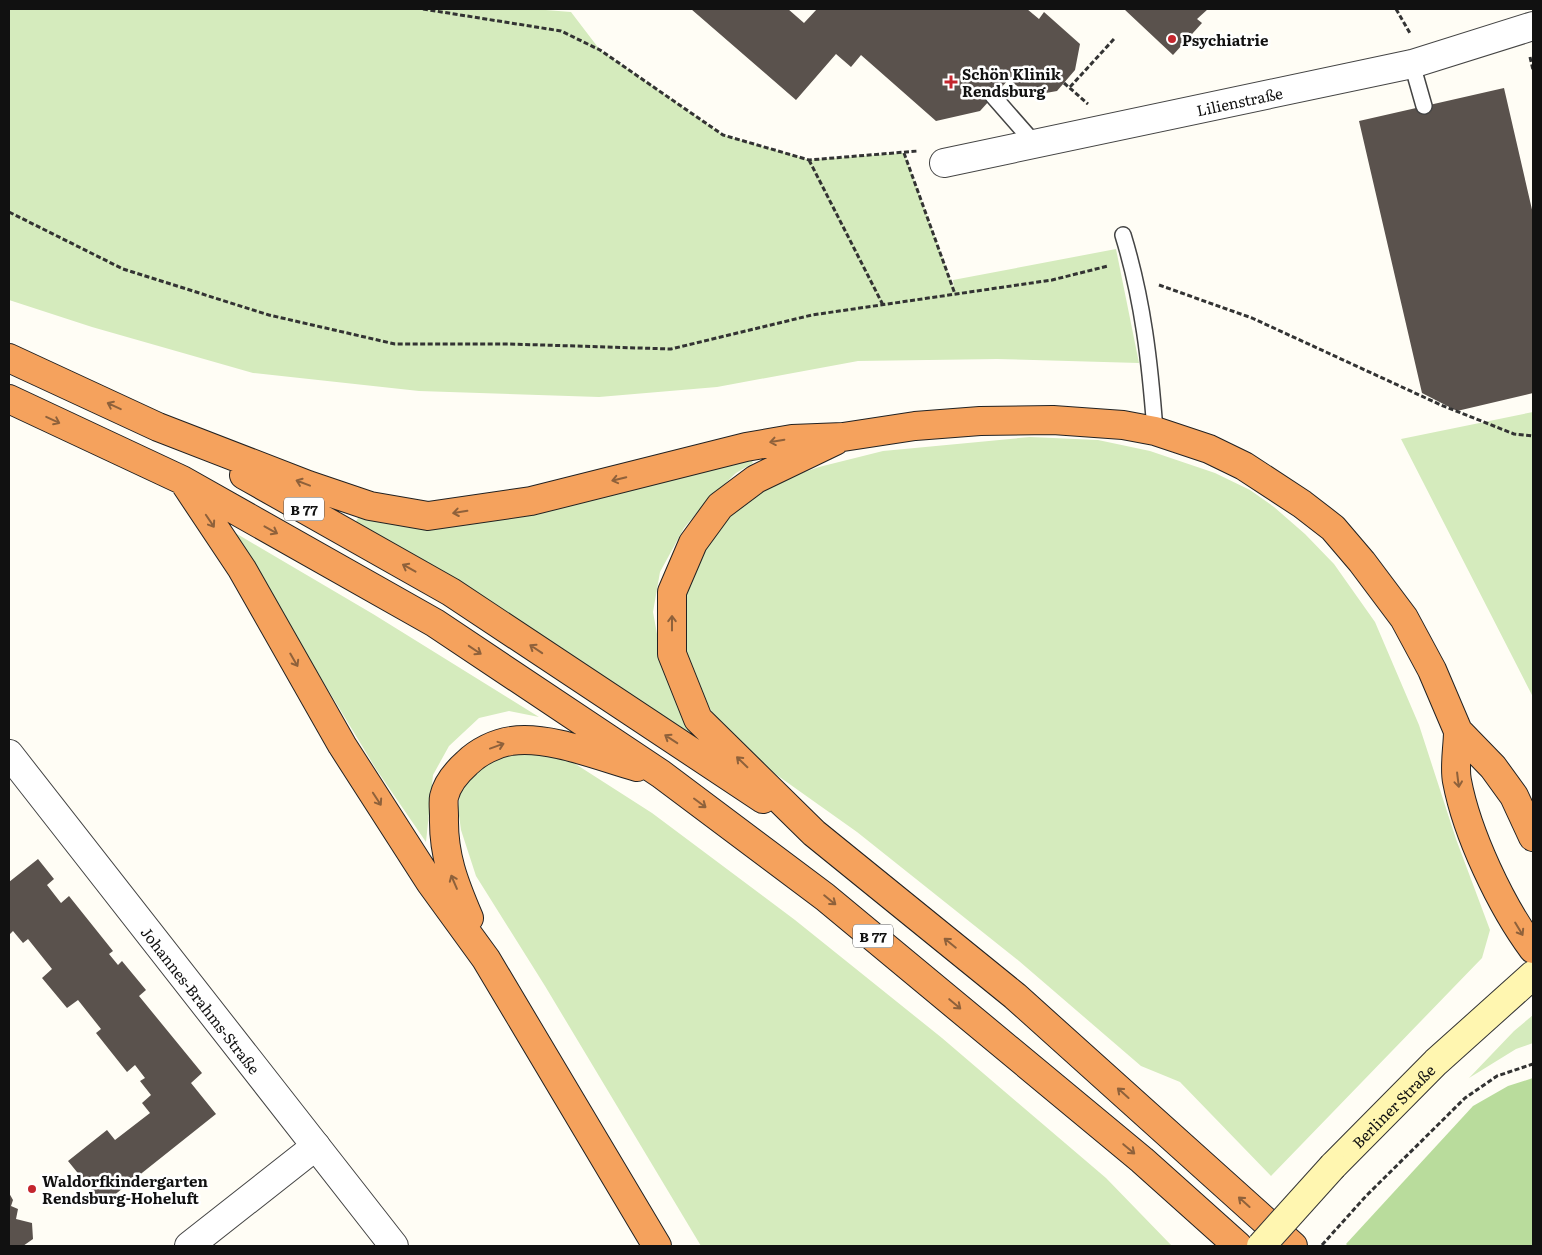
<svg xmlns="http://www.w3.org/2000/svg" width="1542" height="1255" font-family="Literata,serif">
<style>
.green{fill:#d5ebbd}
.forest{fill:#b9dc9c}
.building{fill:#5a524d}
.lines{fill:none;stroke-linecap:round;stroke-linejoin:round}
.lane-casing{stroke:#444;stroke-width:18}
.street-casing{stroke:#444;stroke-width:30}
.secondary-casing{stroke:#333;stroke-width:30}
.highway-casing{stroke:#222;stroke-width:30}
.path{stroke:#333;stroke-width:3;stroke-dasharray:5 2.5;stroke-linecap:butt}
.lane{stroke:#fff;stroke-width:15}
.street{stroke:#fff;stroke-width:28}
.secondary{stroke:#fff6b0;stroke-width:28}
.highway{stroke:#f5a25d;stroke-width:28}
.secondary-bridge-casing{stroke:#333;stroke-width:30;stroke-linecap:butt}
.secondary-bridge{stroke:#fff6b0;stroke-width:28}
.oneway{stroke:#8e613b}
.poi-dot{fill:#c4262e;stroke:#fff;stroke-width:2}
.labels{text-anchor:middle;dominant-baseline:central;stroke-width:5;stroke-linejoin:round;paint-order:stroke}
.shield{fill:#fff;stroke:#585858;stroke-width:1}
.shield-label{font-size:14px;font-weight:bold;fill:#111}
.poi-label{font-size:15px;font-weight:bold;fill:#111;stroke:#fff;text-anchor:start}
.street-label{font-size:15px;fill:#111;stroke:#fff}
</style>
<rect width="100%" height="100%" fill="#fffdf5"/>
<!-- green -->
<path class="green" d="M 9,9 L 533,9 L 571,12 L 600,50 L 723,135 L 809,160 L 904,153 L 954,289 L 953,280 L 1116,249 L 1139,363 L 997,359 L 858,361 L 717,387 L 599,397 L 419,391 L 253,373 L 92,327 L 9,300 Z
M 1533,412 L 1533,697 L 1401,439 Z
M 1030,437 L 1098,440 L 1150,451 L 1215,473 L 1250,490 L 1274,507 L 1305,534 L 1334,564 L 1375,622 L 1419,725 L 1456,839 L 1490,930 L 1482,958 L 1271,1176 L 1180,1082 L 1141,1066 L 1019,961 L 857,832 L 760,763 L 723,727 L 700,695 L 685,653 L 680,614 L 690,578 L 718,527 L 751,496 L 779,481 L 819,467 L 883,451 Z
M 749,455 L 753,463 L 736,473 L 705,503 L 684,528 L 660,572 L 653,612 L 661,656 L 703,742 L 556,644 L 355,523 L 361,513 Z
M 232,531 L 373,614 L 539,717 L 509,711 L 479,718 L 449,746 L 433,775 L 426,842 L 376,769 Z
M 503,751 L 563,756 L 652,813 L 795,920 L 942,1038 L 1106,1178 L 1172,1246 L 701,1246 L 545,986 L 476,876 L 461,830 L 458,808 L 461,789 L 475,770 Z
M 1533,1015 L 1533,1043 L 1516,1049 L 1469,1078 L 1514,1031 Z"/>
<!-- forest -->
<path class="forest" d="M 1533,1078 L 1533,1246 L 1348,1246 L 1346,1244 L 1473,1106 L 1508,1086 Z"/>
<!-- building -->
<path class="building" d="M 691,9 L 788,9 L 804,23 L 817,9 L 1027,9 L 1039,19 L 1044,12 L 1080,44 L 1075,70 L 1057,91 L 1029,96 L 1009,79 L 980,111 L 936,121 L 861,55 L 851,67 L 836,54 L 796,100 Z
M 1124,9 L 1208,9 L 1197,19 L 1202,23 L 1173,55 Z
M 1504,88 L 1533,214 L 1533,393 L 1457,411 L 1422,393 L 1359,121 Z
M 38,859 L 54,879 L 47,885 L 61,903 L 69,896 L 113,951 L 109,954 L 118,965 L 122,961 L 146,990 L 139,996 L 202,1073 L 191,1083 L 216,1114 L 103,1204 L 68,1161 L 107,1130 L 115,1140 L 150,1113 L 142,1103 L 151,1095 L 140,1081 L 145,1078 L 135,1065 L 127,1072 L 96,1033 L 101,1029 L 78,1000 L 67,1008 L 42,978 L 52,969 L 28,939 L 23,943 L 13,931 L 9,935 L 9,882 Z
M 9,1193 L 13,1200 L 11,1206 L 18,1209 L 16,1219 L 32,1223 L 33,1239 L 23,1246 L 9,1246 Z"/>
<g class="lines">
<defs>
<path id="lane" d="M 1412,64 L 1424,106
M 993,96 L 1035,144
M 1123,235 C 1143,300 1150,363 1155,431"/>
<g id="street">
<path id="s1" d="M 944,163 L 1412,64 L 1533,26"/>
<path id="s2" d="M 9,754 L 394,1246"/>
<path d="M 189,1246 L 316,1146"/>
</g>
<g id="secondary">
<path id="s3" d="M 1333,1166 L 1436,1062 L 1533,975"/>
</g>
<path id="highway" d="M 9,358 L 158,427 L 308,485 L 370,506 L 428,516 L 531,501 L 746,447 L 792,439 L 843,437 L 915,426 L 980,421 L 1053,420 L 1123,425 L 1155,431 L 1209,449 L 1244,466 L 1302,504 L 1333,528 L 1362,562 L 1404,618 L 1432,670 L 1458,731 L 1493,767 L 1514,796 L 1533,837
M 9,399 L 182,480 L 435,623 L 661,774 L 825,897 L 1142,1160 L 1238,1246
M 835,441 L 756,479 L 720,506 L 693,543 L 672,592 L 672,654 L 698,719 L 814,833 L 1015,996 L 1293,1246
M 244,475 L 451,592 L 763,799
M 186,485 L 242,569 L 342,745 L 430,882 L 486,959 L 657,1246
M 1458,731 C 1458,747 1454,766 1457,781 C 1467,834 1501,906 1533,949
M 469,918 C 454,883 443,855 444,816 C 444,810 443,802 444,797 C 447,784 458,771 467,763 C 478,752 496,743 511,741 C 548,735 601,757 637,767"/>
</defs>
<!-- lane casing -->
<use href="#lane" class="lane-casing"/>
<!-- street casing -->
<use href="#street" class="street-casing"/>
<!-- secondary casing -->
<use href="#secondary" class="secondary-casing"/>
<!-- highway casing -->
<use href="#highway" class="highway-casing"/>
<!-- path -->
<path class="path" d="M 423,9 L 561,31 L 600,50 L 723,135 L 809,160 L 918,151
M 1396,9 L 1411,35
M 1530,57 L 1533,70
M 1064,83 L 1088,104
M 1070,87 L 1114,39
M 904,153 L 955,294
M 809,160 L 883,305
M 9,212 L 123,269 L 269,315 L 395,344 L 510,344 L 671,349 L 812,315 L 1052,280 L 1108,266
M 1159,285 L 1252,318 L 1441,405 L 1514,434 L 1533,436
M 1322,1245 L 1366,1196 L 1465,1098 L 1497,1076 L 1533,1064"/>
<!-- lane -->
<use href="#lane" class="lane"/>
<!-- street -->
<use href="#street" class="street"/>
<!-- secondary -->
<use href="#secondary" class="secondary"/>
<!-- highway -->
<use href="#highway" class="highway"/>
<defs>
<path id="secondary-bridge" d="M 1261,1246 L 1333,1166"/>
</defs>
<!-- secondary-bridge casing -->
<use href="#secondary-bridge" class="secondary-bridge-casing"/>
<!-- secondary-bridge -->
<use href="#secondary-bridge" class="secondary-bridge"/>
</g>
<!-- one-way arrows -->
<defs><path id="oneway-shaft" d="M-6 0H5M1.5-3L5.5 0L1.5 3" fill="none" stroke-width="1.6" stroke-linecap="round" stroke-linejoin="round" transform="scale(1.25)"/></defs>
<g class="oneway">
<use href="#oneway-shaft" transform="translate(114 406) rotate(-155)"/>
<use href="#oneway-shaft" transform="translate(53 420) rotate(25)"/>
<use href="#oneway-shaft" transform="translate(777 441) rotate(170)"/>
<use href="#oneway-shaft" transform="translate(619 479) rotate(166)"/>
<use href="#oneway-shaft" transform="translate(303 483) rotate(-159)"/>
<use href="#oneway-shaft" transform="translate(460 512) rotate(171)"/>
<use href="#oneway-shaft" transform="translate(210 521) rotate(56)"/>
<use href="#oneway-shaft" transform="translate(271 530) rotate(29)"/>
<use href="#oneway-shaft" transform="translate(409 568) rotate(-151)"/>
<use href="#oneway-shaft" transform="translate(672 623) rotate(-90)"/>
<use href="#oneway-shaft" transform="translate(536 649) rotate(-146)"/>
<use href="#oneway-shaft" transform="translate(475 650) rotate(34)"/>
<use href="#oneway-shaft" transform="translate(294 660) rotate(60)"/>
<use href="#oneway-shaft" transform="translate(671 739) rotate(-147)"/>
<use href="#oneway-shaft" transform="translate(497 746) rotate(-20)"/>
<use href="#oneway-shaft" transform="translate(742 762) rotate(-136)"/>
<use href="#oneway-shaft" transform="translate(1458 780) rotate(83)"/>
<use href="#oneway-shaft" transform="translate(377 799) rotate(57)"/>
<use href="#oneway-shaft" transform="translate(700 803) rotate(37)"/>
<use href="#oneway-shaft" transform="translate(454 882) rotate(-113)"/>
<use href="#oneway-shaft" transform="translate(830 900) rotate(39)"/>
<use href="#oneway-shaft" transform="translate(1519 929) rotate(59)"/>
<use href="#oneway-shaft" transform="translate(950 943) rotate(-141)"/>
<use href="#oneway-shaft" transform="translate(955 1004) rotate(40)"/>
<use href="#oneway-shaft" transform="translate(1123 1093) rotate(-138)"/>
<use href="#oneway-shaft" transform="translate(1129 1149) rotate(40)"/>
<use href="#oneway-shaft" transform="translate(1244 1202) rotate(-138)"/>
</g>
<!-- markers -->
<g class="poi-dot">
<circle cx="1172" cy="39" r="5"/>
<path d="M948.5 74.5h5v5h5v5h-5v5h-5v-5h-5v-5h5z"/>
<circle cx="32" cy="1189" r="5"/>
</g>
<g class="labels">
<!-- shield labels -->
<g class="shield">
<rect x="284" y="497.5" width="40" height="23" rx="4"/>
<rect x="853" y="924.5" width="40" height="23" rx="4"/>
</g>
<g class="shield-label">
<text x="304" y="509">B 77</text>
<text x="873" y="936">B 77</text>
</g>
<!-- poi labels -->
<g class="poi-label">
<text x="1182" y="39">Psychiatrie</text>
<text x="962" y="73">Schön Klinik<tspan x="962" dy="17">Rendsburg</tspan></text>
<text x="42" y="1180">Waldorfkindergarten<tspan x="42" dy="17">Rendsburg-Hoheluft</tspan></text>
</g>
<!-- street labels -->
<g class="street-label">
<text stroke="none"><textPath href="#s1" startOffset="302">Lilienstraße</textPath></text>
<text stroke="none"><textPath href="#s2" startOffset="312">Johannes-Brahms-Straße</textPath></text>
<text stroke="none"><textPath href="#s3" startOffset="85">Berliner Straße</textPath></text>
</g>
</g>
<!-- border -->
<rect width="1542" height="1255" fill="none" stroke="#111111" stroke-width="20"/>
</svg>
